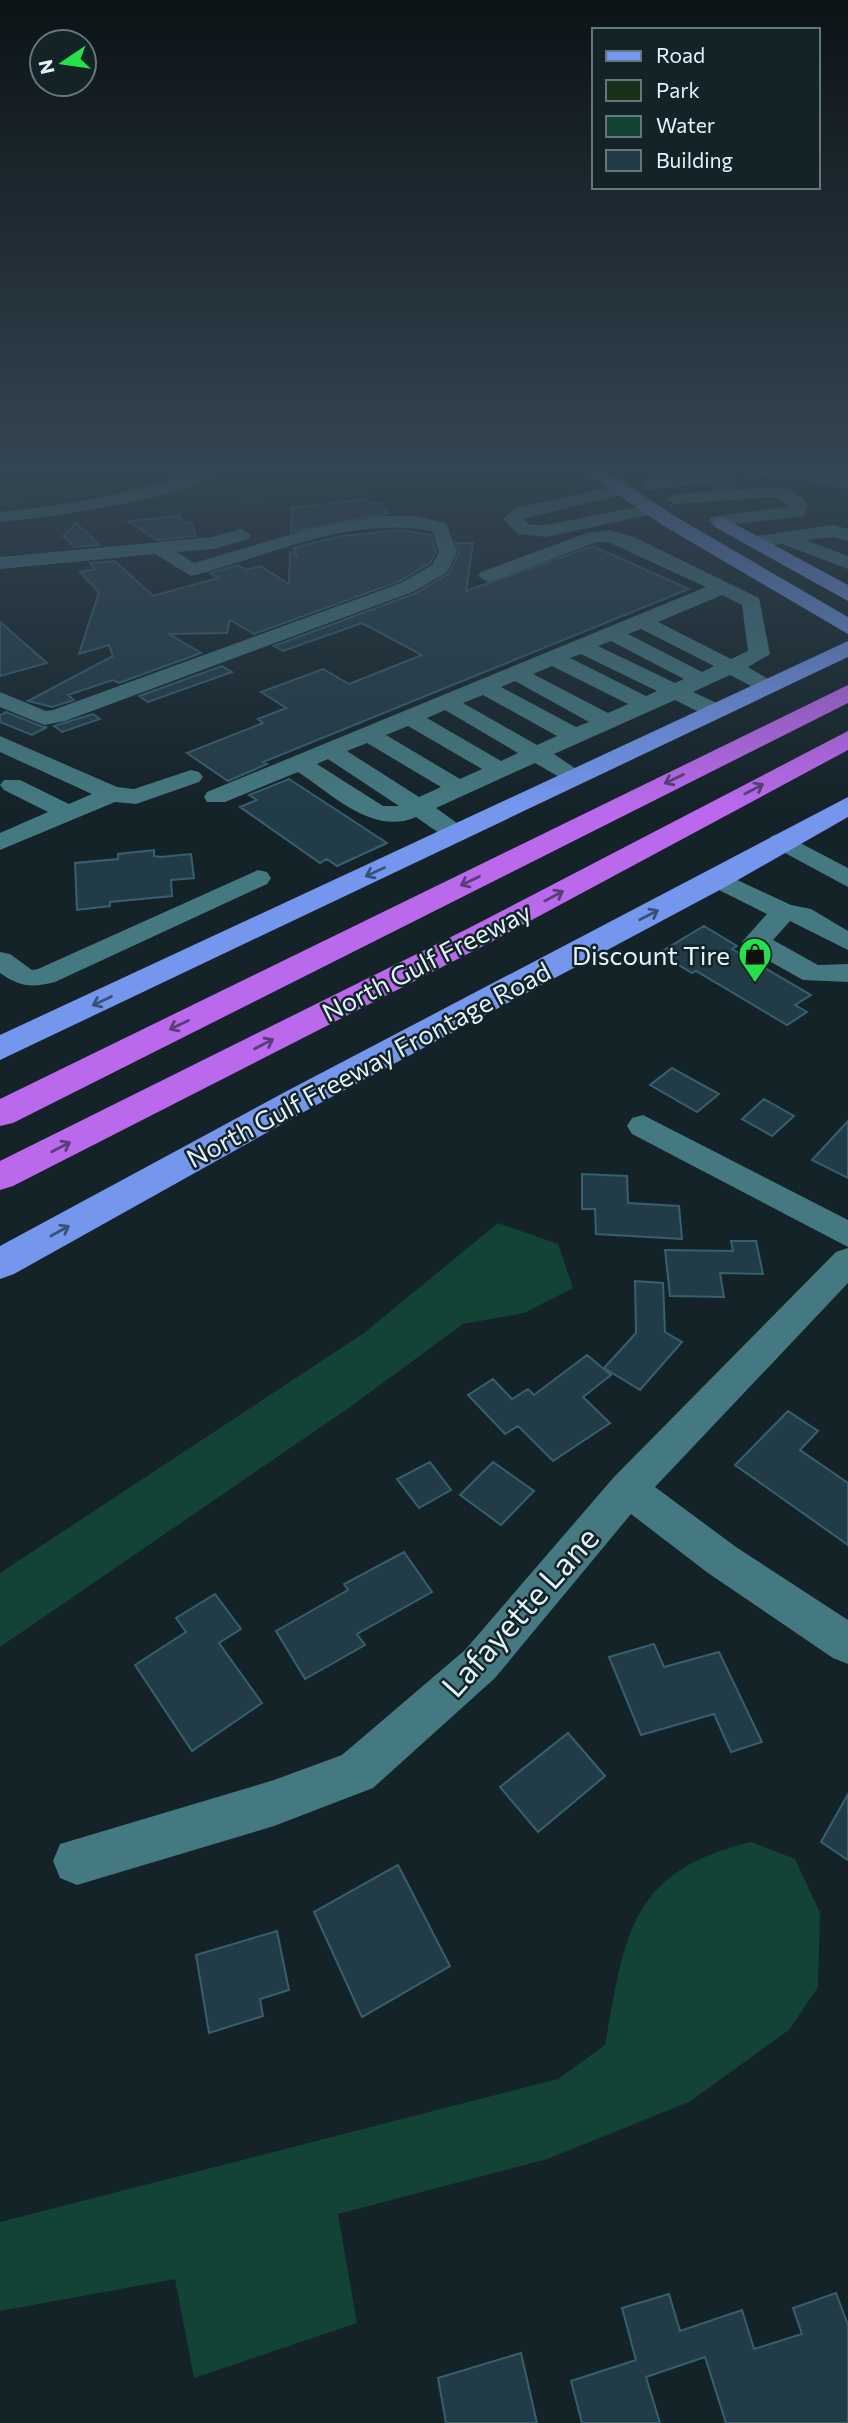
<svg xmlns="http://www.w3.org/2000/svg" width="848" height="2423" font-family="Commissioner,sans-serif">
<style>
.green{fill:#183119}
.water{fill:#124336}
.building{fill:#223c47;stroke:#375f70;stroke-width:2}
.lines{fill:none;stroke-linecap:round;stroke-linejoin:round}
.minor{fill:#457981;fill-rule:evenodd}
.major{fill:#7496ed;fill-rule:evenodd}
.highway{fill:#ba69ec;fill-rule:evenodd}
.oneway{stroke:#563f76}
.oneway2{stroke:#3a5177}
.labels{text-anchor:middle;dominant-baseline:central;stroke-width:5;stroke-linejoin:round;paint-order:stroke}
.poi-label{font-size:26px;fill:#dff5fb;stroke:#142328;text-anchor:end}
.street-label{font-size:26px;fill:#dff5fb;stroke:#142328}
.near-street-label{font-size:32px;fill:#dff5fb;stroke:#142328}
</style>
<rect width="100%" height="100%" fill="#142328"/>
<!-- green -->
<path class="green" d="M 0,468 L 373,468 L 399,485 L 255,505 L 111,494 L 0,506 Z"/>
<!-- water -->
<path class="water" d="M 498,1223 L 558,1244 L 573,1288 L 524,1313 L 463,1324 L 350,1407 L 0,1647 L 0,1573 L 364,1333 Z
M 751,1842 L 795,1859 L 820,1913 L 818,1987 L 789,2030 L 689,2102 L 547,2159 L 338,2214 L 357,2323 L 194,2378 L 175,2279 L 0,2311 L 0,2222 L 558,2079 L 605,2045 C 625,1937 628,1871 751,1842 Z"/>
<!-- building -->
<path class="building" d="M 693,468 L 721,468 L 741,487 L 714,489 L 709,484 L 710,477 Z
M 366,499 L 370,504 L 380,503 L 389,513 L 291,532 L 292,508 Z
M 180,516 L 182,523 L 191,522 L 196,536 L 157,540 L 128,521 Z
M 76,523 L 99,545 L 74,547 L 63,536 Z
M 401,530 L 431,535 L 436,552 L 430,563 L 400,581 L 254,634 L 230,620 L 227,633 L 169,634 L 201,653 L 119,683 L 113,680 L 68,695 L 74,700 L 52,707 L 28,701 L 113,656 L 109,645 L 79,654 L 99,592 L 80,572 L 95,569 L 90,563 L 115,561 L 153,596 L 218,578 L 210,573 L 238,565 L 246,570 L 260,566 L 289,584 L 290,552 L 298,557 L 293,548 L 341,536 Z
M 456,543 L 473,543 L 466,591 L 593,546 L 689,589 L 263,762 L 267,764 L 228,781 L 187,753 L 263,723 L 258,719 L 286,708 L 261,692 L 323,669 L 349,684 L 422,655 L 362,623 L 283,651 L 274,646 L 416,593 L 449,573 L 459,553 Z
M 0,622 L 47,663 L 0,676 Z
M 222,666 L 232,672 L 148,702 L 139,696 Z
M 6,712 L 43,727 L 47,727 L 32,735 L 0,722 L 0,715 Z
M 93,714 L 100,719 L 62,732 L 54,726 Z
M 289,779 L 387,843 L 337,866 L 327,859 L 320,863 L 240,807 L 257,800 L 249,795 Z
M 154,850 L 154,856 L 161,857 L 191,854 L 194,878 L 171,880 L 172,896 L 110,902 L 110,906 L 77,910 L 75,863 L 118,859 L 118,854 Z
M 704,926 L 737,946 L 732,949 L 811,995 L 795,1005 L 807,1012 L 787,1025 L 696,971 L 692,973 L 659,953 Z
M 672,1068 L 719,1094 L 697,1112 L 650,1085 Z
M 764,1099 L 794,1116 L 772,1136 L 742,1119 Z
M 848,1121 L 848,1178 L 812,1160 Z
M 582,1174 L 627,1176 L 628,1203 L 679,1206 L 682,1239 L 596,1234 L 595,1209 L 582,1209 Z
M 731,1241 L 756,1241 L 763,1274 L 720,1273 L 724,1297 L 670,1296 L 665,1250 L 733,1251 Z
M 635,1281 L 663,1283 L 665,1332 L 682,1342 L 640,1390 L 604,1368 L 636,1333 Z
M 587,1355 L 611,1375 L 583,1397 L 610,1423 L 553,1461 L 518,1426 L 505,1434 L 468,1395 L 493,1379 L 512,1399 L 528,1389 L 534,1395 Z
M 788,1411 L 818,1431 L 800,1450 L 848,1483 L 848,1545 L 735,1465 Z
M 430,1462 L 451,1490 L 419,1508 L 397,1479 Z
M 493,1462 L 534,1491 L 501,1525 L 460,1495 Z
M 404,1552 L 432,1592 L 357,1634 L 365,1645 L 305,1679 L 276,1631 L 348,1590 L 344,1584 Z
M 215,1594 L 241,1629 L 219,1643 L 262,1703 L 192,1751 L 135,1665 L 186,1632 L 176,1618 Z
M 654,1644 L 664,1667 L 719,1652 L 762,1742 L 731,1752 L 714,1714 L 641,1735 L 609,1657 Z
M 568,1733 L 605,1776 L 538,1832 L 500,1787 Z
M 848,1794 L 848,1860 L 821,1842 Z
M 398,1865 L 450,1966 L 362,2017 L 314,1912 Z
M 277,1931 L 289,1990 L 260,1999 L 263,2016 L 209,2033 L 196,1955 Z
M 836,2293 L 848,2325 L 848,2423 L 726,2423 L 705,2357 L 646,2377 L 660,2423 L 582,2423 L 571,2381 L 636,2360 L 622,2308 L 669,2294 L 680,2331 L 742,2310 L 754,2349 L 802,2334 L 793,2308 Z
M 521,2353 L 537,2423 L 446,2423 L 438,2378 Z"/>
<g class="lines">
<!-- minor -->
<path class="minor" d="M 201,468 L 224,468 C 198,498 43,518 0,522 L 0,512 C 69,504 137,495 201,468 Z
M 756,468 L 793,468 L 848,479 L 848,489 L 779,475 L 748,477 L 745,473 L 748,469 Z
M 700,474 L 709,479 L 706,483 L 648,490 L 639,485 L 648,480 Z
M 624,484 L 633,489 L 630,493 L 523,519 L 530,525 L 546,525 L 652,504 L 661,509 L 658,513 L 546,537 L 518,534 L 503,519 L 516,508 Z
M 774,487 C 789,490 798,492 808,505 L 804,516 L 717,526 L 708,521 L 711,517 L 790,506 L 774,497 L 675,504 L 666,499 L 675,494 Z
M 382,516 L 413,516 L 446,523 L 457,552 L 447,572 L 415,591 L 65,721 L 44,725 L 0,707 L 0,692 L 46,711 L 53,710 L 401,583 L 432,565 L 439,552 L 432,531 C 349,515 270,556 191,576 L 155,554 L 0,569 L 0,557 L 212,537 L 242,529 L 251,535 L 249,539 L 213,549 L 177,552 L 194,563 L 309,529 Z
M 833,525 L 848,529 L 848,541 L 833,537 L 806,540 L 848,556 L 848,569 L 782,544 L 756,548 L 747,542 L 756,536 Z
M 608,530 L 632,536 L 759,598 L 770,654 L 748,667 L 780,686 L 777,691 L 761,691 L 730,675 L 693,692 L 723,706 L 726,711 L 723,716 L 707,716 L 675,700 L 554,754 L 588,777 L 584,782 L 568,782 L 535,763 L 436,808 L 471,833 L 467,838 C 448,843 431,827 416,817 C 373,836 332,794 298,772 L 225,802 L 207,802 L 204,797 L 207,792 L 706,587 L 608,542 L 597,542 L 495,580 L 488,582 L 478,576 L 481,572 L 587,533 ZM 722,595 L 742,605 L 748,651 L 731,659 L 658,622 ZM 641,629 L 714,666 L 702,672 L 628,634 ZM 611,641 L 684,679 L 675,683 L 598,646 ZM 581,654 L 657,691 L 646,696 L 570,658 ZM 552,666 L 628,704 L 608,713 L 533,674 ZM 515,681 L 589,722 L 576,727 L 501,687 ZM 483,695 L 557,736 L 537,745 L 463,703 ZM 445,710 L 518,753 L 501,761 L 427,718 ZM 408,726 L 482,769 L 460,779 L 386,735 ZM 367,743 L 441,787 L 419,797 L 347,751 ZM 328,759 L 399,806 L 383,806 L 317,764 Z
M 0,736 L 117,787 L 134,789 L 191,770 L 199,772 L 203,777 L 199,782 L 136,804 L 115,802 L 0,850 L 0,833 L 48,812 L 4,790 L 0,785 L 4,780 L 20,780 L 69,804 L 92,794 L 0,752 Z
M 781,833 L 848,868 L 848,887 L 772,846 L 768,841 L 772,836 Z
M 258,870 L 267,872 L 271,878 L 267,884 L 55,982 C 31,988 20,987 0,973 L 0,952 L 10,954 L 32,970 L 38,969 Z
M 718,871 L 791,905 L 811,909 L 848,931 L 848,950 L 790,921 L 773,940 L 818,965 L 848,964 L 848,982 L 803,980 L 746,948 L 742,942 L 767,914 L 709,885 L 705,879 L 709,873 Z
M 643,1115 L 848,1220 L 848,1247 L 632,1134 L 627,1126 L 632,1118 Z
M 848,1248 L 848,1283 L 655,1487 L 736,1547 L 848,1620 L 848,1664 L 833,1658 L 708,1573 L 631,1514 L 495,1678 L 373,1788 L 274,1826 L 77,1885 L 60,1878 L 53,1861 L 60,1844 L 274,1780 L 342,1755 L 465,1650 L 614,1477 L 836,1252 Z"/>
<!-- major -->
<path class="major" d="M 579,468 L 602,468 L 678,518 L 848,617 L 848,634 L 664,526 Z
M 722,517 L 848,585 L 848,601 L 715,527 L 711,523 Z
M 848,641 L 848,657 L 0,1060 L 0,1035 Z
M 848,797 L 848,817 L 729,885 L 311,1108 L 14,1274 L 0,1279 L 0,1246 L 285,1092 Z"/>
<!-- highway -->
<path class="highway" d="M 848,685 L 848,703 L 13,1123 L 0,1126 L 0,1099 Z
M 848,731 L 848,750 L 491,942 L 13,1186 L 0,1190 L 0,1161 L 469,928 Z"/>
</g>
<!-- one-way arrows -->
<defs><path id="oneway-shaft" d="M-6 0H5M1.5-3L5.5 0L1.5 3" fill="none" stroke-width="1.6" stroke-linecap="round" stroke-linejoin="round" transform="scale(1.75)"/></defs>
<g class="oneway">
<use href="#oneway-shaft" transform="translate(674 779) rotate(154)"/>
<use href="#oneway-shaft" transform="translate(754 789) rotate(-28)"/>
<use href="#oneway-shaft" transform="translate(470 881) rotate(154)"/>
<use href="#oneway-shaft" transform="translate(554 896) rotate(-28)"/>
<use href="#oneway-shaft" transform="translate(179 1025) rotate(154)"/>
<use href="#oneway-shaft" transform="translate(264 1044) rotate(-27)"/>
<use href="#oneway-shaft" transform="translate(61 1147) rotate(-27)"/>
</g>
<g class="oneway2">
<use href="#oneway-shaft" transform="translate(375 872) rotate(155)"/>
<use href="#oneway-shaft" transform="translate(649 915) rotate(-27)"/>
<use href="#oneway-shaft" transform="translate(102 1001) rotate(155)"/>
<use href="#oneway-shaft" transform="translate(60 1231) rotate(-29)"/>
</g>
<!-- sky -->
<linearGradient id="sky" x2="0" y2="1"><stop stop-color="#0b1316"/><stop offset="0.58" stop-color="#344553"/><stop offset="1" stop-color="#344553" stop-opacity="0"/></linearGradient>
<rect width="848" height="807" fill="url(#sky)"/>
<!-- icons -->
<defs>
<symbol id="shop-pin" viewBox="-11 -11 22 30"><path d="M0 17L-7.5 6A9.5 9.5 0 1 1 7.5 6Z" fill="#23e349" stroke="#142328"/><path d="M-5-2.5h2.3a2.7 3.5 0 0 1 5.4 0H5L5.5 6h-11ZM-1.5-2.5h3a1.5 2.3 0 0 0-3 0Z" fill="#111"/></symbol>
</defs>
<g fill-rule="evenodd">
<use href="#shop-pin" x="736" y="935" width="38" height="52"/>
</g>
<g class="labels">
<!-- poi labels -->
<g class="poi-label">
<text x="730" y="954">Discount Tire</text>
</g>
<!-- street labels -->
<g class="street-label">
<text transform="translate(426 961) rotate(-27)">North Gulf Freeway</text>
<text transform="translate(368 1064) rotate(-28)">North Gulf Freeway Frontage Road</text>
</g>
<!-- near-street labels -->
<g class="near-street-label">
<text transform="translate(519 1611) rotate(-48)">Lafayette Lane</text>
</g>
</g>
<!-- legend -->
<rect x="592" y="28" width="228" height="161" fill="#142328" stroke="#65777c" stroke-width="2"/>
<rect x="606" y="51" width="35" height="10" fill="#7496ed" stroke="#65777c" stroke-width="2"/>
<text x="656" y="63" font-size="21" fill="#dff5fb">Road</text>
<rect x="606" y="80" width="35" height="21" fill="#183119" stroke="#65777c" stroke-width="2"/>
<text x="656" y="98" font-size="21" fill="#dff5fb">Park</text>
<rect x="606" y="116" width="35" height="21" fill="#124336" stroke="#65777c" stroke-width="2"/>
<text x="656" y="133" font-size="21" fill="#dff5fb">Water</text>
<rect x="606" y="150" width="35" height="21" fill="#223c47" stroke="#65777c" stroke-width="2"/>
<text x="656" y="168" font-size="21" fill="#dff5fb">Building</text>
<!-- north arrow -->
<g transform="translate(63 63) rotate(257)"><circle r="33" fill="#142328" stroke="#65777c" stroke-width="2"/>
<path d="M0-5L12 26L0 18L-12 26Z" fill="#23e349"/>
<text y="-10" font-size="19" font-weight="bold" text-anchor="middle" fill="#dff5fb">N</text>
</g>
</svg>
